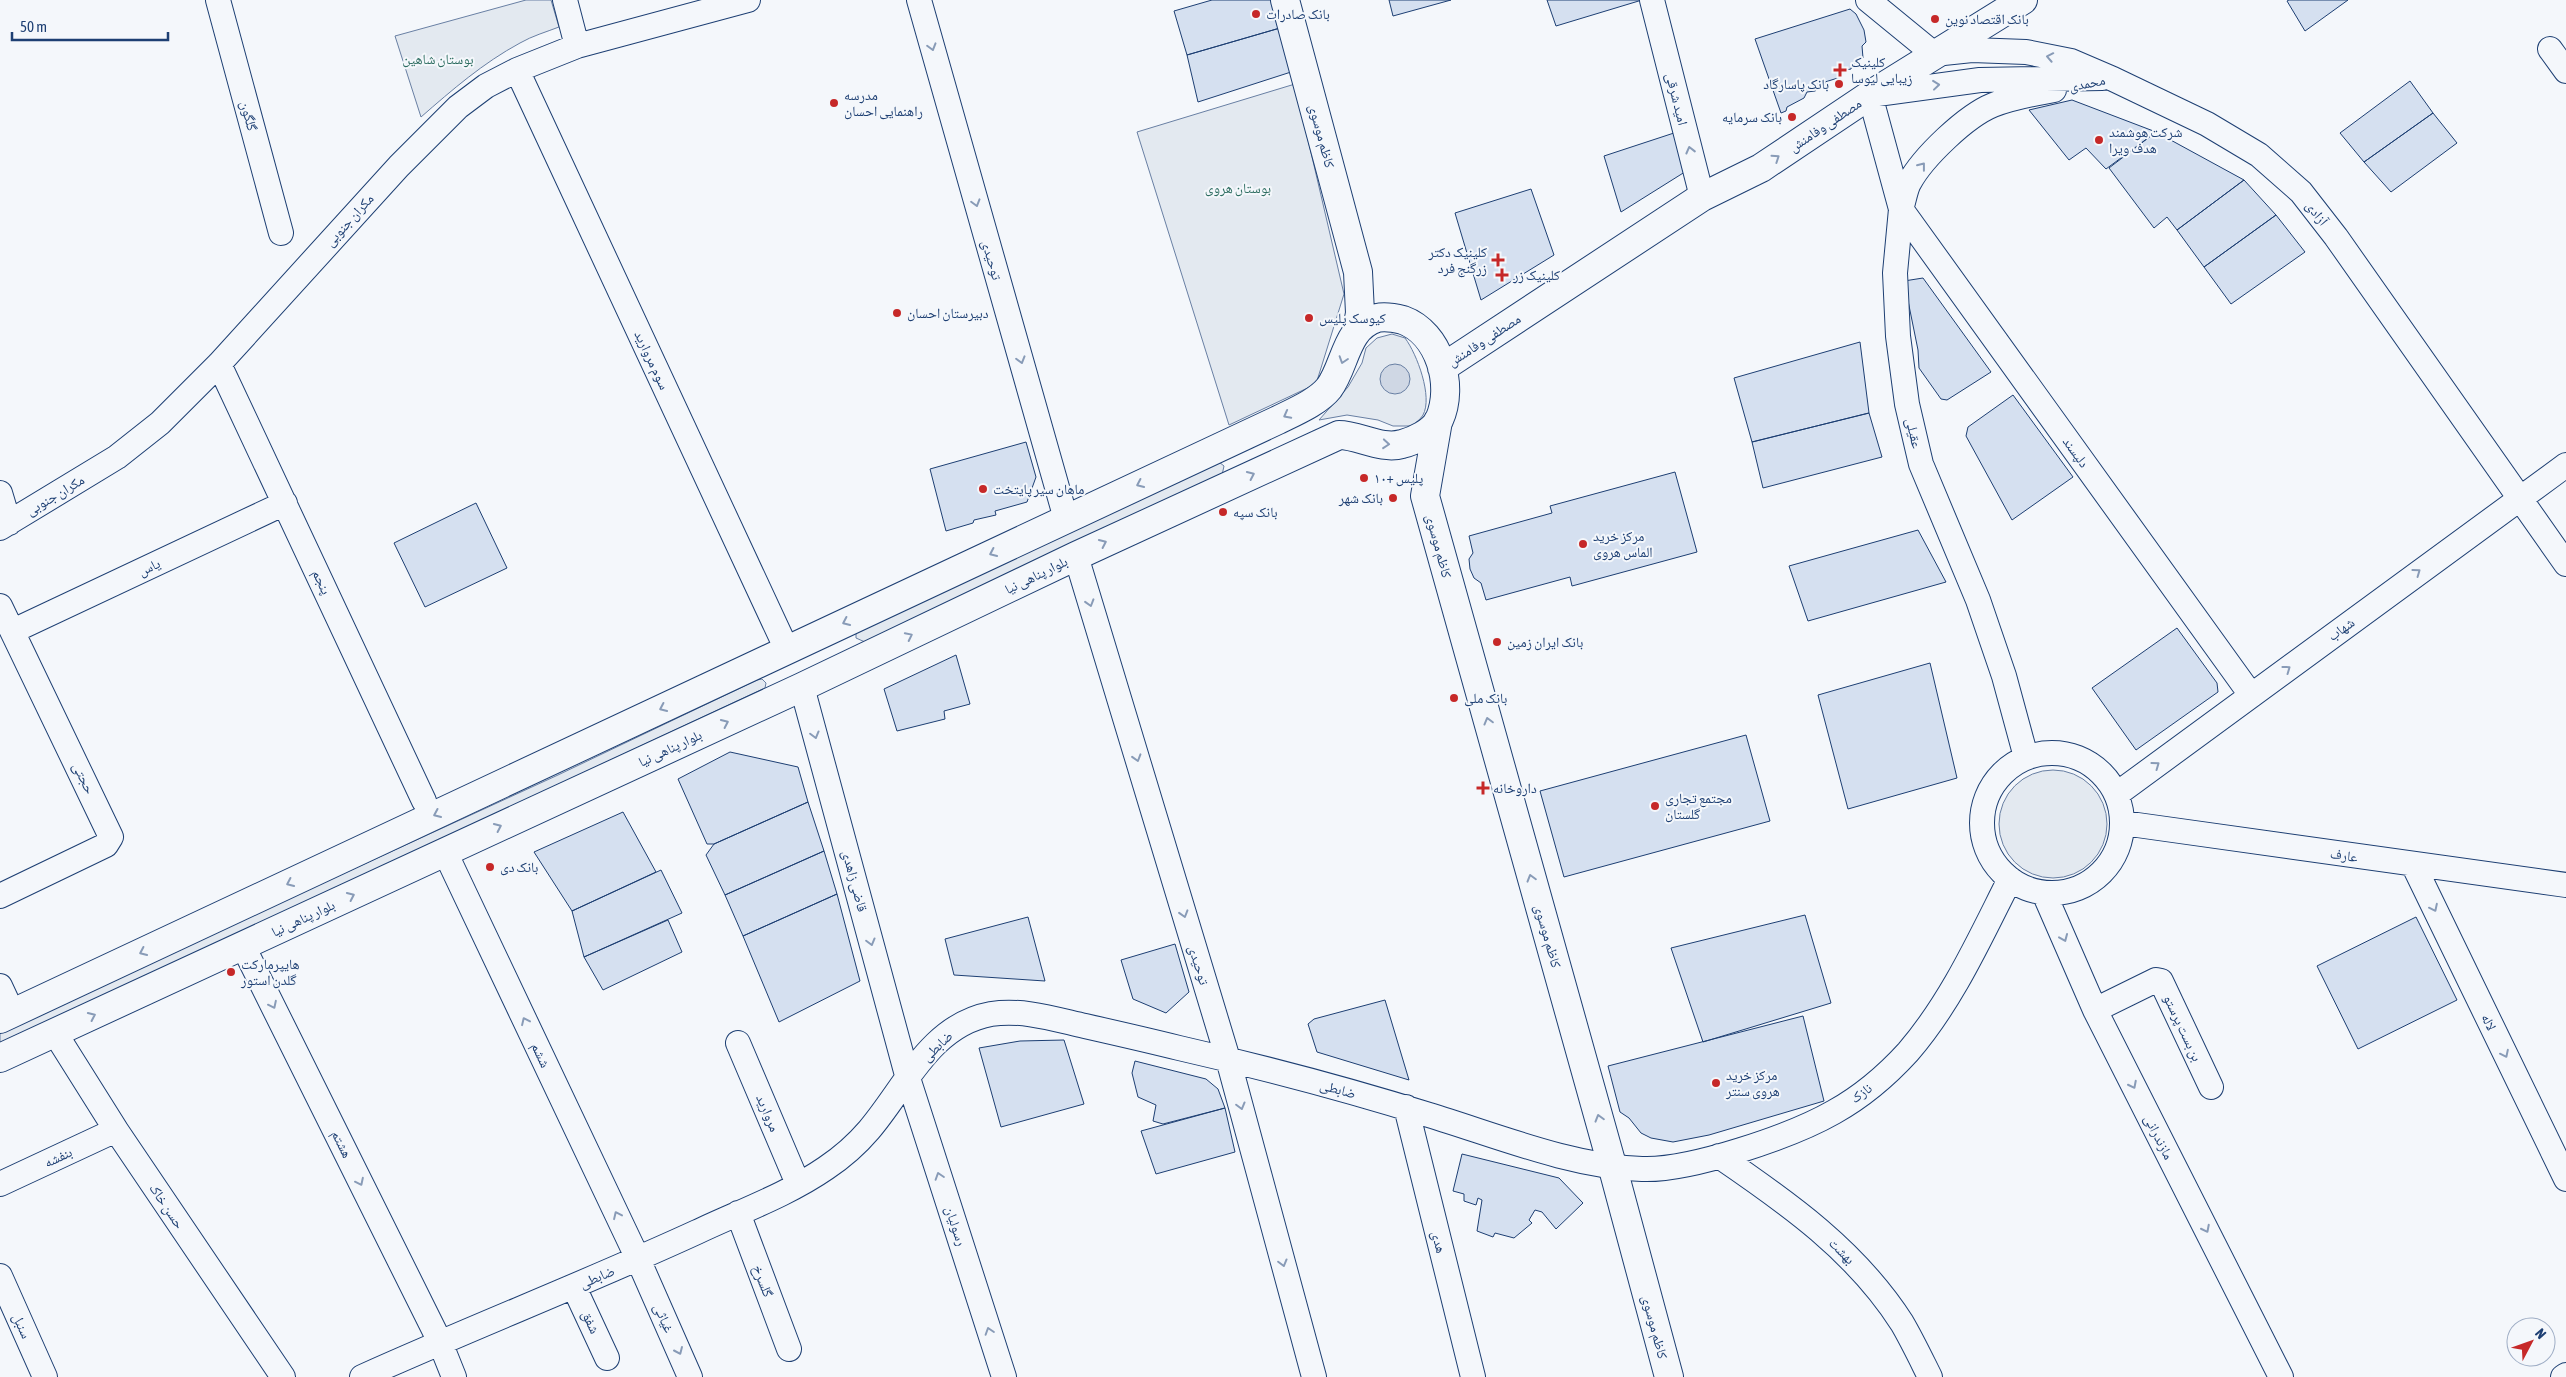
<svg xmlns="http://www.w3.org/2000/svg" width="2566" height="1377" font-family="'Asap Condensed','Noto Naskh Arabic',sans-serif">
<style>
.green{fill:#e3e9f0;stroke:#687fa3}
.water{fill:#cfd7e4;stroke:#687fa3}
.building{fill:#d5e0f0;stroke:#1d3f73}
.lines{fill:none;stroke-linecap:round;stroke-linejoin:round}
.minor-casing{stroke:#1d3f73;stroke-width:26}
.major-casing{stroke:#1d3f73;stroke-width:30}
.minor{stroke:#f4f7fb;stroke-width:24}
.major{stroke:#f4f7fb;stroke-width:28}
.oneway{stroke:#889bb7}
.poi-dot{fill:#c62828;stroke:#f4f7fb;stroke-width:2}
.labels{text-anchor:middle;dominant-baseline:central;stroke-width:4;stroke-linejoin:round;paint-order:stroke}
.poi-label{font-size:14px;fill:#1d3f73;stroke:#f4f7fb;text-anchor:start}
.park-label{font-size:14px;fill:#2c6c60;stroke:#f4f7fb}
.street-label{font-size:14px;fill:#1d3f73;stroke:#f4f7fb}
</style>
<rect width="100%" height="100%" fill="#f4f7fb"/>
<!-- green -->
<path class="green" d="M 526,0 L 551,0 L 559,27 C 546,32 532,36 520,43 C 483,63 452,90 421,117 L 395,36 Z
M 1295,84 L 1344,294 L 1316,384 L 1229,425 L 1137,132 Z
M 1392,334 L 1405,338 C 1417,354 1433,397 1423,415 C 1421,419 1415,423 1412,426 L 1393,426 L 1378,420 L 1347,415 L 1319,420 L 1348,387 L 1362,363 L 1366,348 L 1377,338 Z
M 1219,462 L 1224,466 L 1222,475 L 865,642 L 856,638 L 856,631 Z
M 762,679 L 766,683 L 765,688 L 0,1045 L 0,1031 L 558,775 L 757,680 Z
M1999 824a54 54 0 1 1 108 0a54 54 0 1 1-108 0Z"/>
<!-- water -->
<path class="water" d="M1380 379a15 15 0 1 1 30 0a15 15 0 1 1-30 0Z"/>
<!-- building -->
<path class="building" d="M 1212,0 L 1272,0 L 1280,28 L 1187,55 L 1174,11 Z
M 1389,0 L 1451,0 L 1393,16 Z
M 1547,0 L 1642,0 L 1556,26 Z
M 2289,0 L 2348,0 L 2305,31 L 2287,1 Z
M 1850,9 L 1856,14 L 1864,30 L 1866,42 L 1862,46 L 1863,58 L 1852,65 L 1851,69 L 1840,71 L 1841,77 L 1825,82 L 1825,85 L 1815,91 L 1807,92 L 1804,98 L 1787,107 L 1786,111 L 1781,113 L 1755,39 Z
M 1280,28 L 1291,72 L 1198,102 L 1187,55 Z
M 2410,81 L 2433,113 L 2364,162 L 2340,133 Z
M 2072,100 L 2156,132 L 2106,169 L 2086,148 L 2069,160 L 2029,110 Z
M 2433,113 L 2457,143 L 2391,192 L 2364,162 Z
M 1680,131 L 1688,170 L 1621,212 L 1604,156 Z
M 2156,132 L 2244,180 L 2177,230 L 2167,217 L 2154,228 L 2109,168 Z
M 2244,180 L 2276,215 L 2204,267 L 2177,230 Z
M 1531,189 L 1554,255 L 1481,300 L 1455,213 Z
M 2276,215 L 2305,252 L 2231,304 L 2204,267 Z
M 1923,278 L 1991,372 L 1947,400 L 1941,399 L 1919,368 L 1918,350 L 1904,281 Z
M 1860,342 L 1869,413 L 1752,442 L 1734,378 Z
M 2013,395 L 2073,477 L 2012,520 L 1966,436 L 1968,427 Z
M 1869,413 L 1882,457 L 1763,488 L 1752,442 Z
M 1026,442 L 1036,477 L 1027,502 L 995,511 L 996,515 L 974,520 L 973,523 L 946,531 L 930,469 Z
M 1675,472 L 1697,552 L 1572,586 L 1570,577 L 1486,600 L 1481,583 L 1474,578 L 1470,569 L 1469,559 L 1473,553 L 1469,536 L 1552,513 L 1550,506 Z
M 476,503 L 507,568 L 425,607 L 394,543 Z
M 1918,530 L 1946,582 L 1808,621 L 1789,566 Z
M 2177,628 L 2217,683 L 2218,692 L 2136,750 L 2092,688 Z
M 956,655 L 970,704 L 944,711 L 945,719 L 897,731 L 884,689 Z
M 1930,663 L 1957,778 L 1848,809 L 1818,695 Z
M 1746,735 L 1770,821 L 1564,877 L 1540,791 Z
M 730,752 L 798,767 L 808,802 L 714,844 L 707,844 L 678,779 Z
M 808,802 L 824,851 L 725,895 L 706,855 L 714,844 Z
M 623,812 L 656,872 L 572,911 L 534,852 Z
M 824,851 L 837,894 L 743,936 L 725,895 Z
M 661,870 L 682,913 L 584,957 L 572,911 Z
M 837,894 L 860,981 L 779,1022 L 743,936 Z
M 1805,915 L 1831,1003 L 1703,1042 L 1671,948 Z
M 1028,917 L 1045,981 L 954,975 L 945,939 Z
M 2416,917 L 2457,1000 L 2358,1049 L 2317,966 Z
M 668,920 L 682,952 L 603,990 L 584,957 Z
M 1175,944 L 1189,992 L 1166,1013 L 1133,999 L 1121,960 Z
M 1385,1000 L 1409,1080 L 1317,1052 L 1308,1024 L 1314,1019 Z
M 1803,1016 L 1824,1101 L 1709,1135 L 1673,1142 L 1651,1138 L 1641,1133 L 1629,1118 L 1620,1112 L 1608,1066 Z
M 1064,1040 L 1084,1104 L 1001,1127 L 979,1048 L 1020,1041 Z
M 1135,1061 L 1206,1079 L 1218,1089 L 1225,1108 L 1163,1124 L 1153,1121 L 1156,1105 L 1138,1097 L 1132,1073 Z
M 1225,1108 L 1235,1152 L 1156,1174 L 1141,1131 Z
M 1462,1154 L 1559,1178 L 1583,1203 L 1556,1229 L 1542,1212 L 1535,1210 L 1529,1220 L 1532,1223 L 1514,1238 L 1495,1233 L 1493,1237 L 1477,1231 L 1482,1200 L 1478,1198 L 1476,1205 L 1464,1201 L 1464,1194 L 1453,1191 Z"/>
<g class="lines">
<defs>
<path id="minor" d="M 218,0 L 281,233
M 565,0 L 577,46
M 919,0 L 1066,519
M 1652,0 L 1702,197
M 1868,0 L 1934,54 L 1972,50 L 2026,52 L 2071,61 L 2113,79 L 2207,124 L 2259,155 L 2301,192 L 2336,237 L 2566,564
M 2550,49 L 2566,71
M 517,70 L 787,650
M 1901,209 L 2251,695
M 1901,209 C 1904,201 1905,191 1909,183 C 1923,157 1966,116 1993,105 C 2013,97 2033,94 2054,90
M 219,364 L 424,801
M 0,493 L 9,523
M 0,528 L 117,457 L 160,423 L 219,364 L 399,166 L 458,107 L 486,86 L 517,70 L 577,46 L 748,0
M 1076,556 L 1228,1059 L 1314,1377
M 0,606 L 111,837 L 106,845 L 0,896
M 13,631 L 285,503
M 802,687 L 907,1075 L 1004,1377
M1982 823a70 70 0 1 1 140 0a70 70 0 1 1-140 0Z
M 2026,757 L 2004,676 L 1978,600 L 1921,464 L 1907,404 L 1898,336 L 1895,273 L 1901,209 L 1870,95 L 1980,80 L 2102,78
M 2117,794 L 2566,465
M 2123,823 L 2566,885
M 445,852 L 638,1259 L 690,1377
M 2413,864 L 2566,1179
M 2044,893 L 2095,1010 L 2281,1377
M 243,946 L 440,1342 L 454,1377
M 0,986 L 13,1014
M 2095,1010 L 2156,980 L 2161,981 L 2211,1087
M 55,1033 L 116,1130 L 283,1377
M 738,1043 L 798,1184
M 1406,1107 L 1473,1377
M 1719,1156 C 1788,1203 1856,1251 1902,1323 C 1912,1340 1921,1359 1930,1377
M 0,1184 L 116,1130
M 738,1213 L 789,1349
M 0,1276 L 45,1377
M 574,1287 L 607,1358
M 362,1377 C 473,1327 586,1283 697,1232 C 739,1212 787,1195 826,1168 C 841,1158 857,1144 869,1130 C 905,1088 930,1025 991,1014 C 1023,1009 1054,1019 1085,1026 C 1116,1033 1147,1040 1179,1048 C 1262,1067 1346,1089 1429,1115 C 1498,1136 1570,1166 1642,1169 C 1690,1171 1792,1136 1834,1112 C 1861,1097 1887,1075 1908,1052 C 1952,1001 1980,938 2010,879
M 2563,1377 L 2566,1375"/>
<path id="major" d="M 1285,0 L 1358,272 L 1360,313 L 1357,330
M 1442,368 L 1702,197 L 1761,168 L 1870,95 L 2023,0
M 1438,421 L 1425,496 L 1612,1165 L 1669,1377
M 0,1019 L 1278,420 C 1294,412 1318,402 1329,388 C 1346,365 1345,328 1377,318 C 1385,316 1395,318 1403,320 C 1439,333 1455,385 1439,420 C 1433,432 1414,441 1402,444 C 1381,450 1359,435 1339,435 L 1076,556 L 802,687 L 0,1058"/>
</defs>
<!-- minor casing -->
<use href="#minor" class="minor-casing"/>
<!-- major casing -->
<use href="#major" class="major-casing"/>
<!-- minor -->
<use href="#minor" class="minor"/>
<!-- major -->
<use href="#major" class="major"/>
</g>
<!-- one-way arrows -->
<defs><path id="oneway-chevron" d="M-2-3.5L2.5 0L-2 3.5" fill="none" stroke-width="1.6" stroke-linecap="round" stroke-linejoin="round" transform="scale(1.25)"/></defs>
<g class="oneway">
<use href="#oneway-chevron" transform="translate(932 47) rotate(74)"/>
<use href="#oneway-chevron" transform="translate(2050 57) rotate(-169)"/>
<use href="#oneway-chevron" transform="translate(1936 85) rotate(-6)"/>
<use href="#oneway-chevron" transform="translate(1690 150) rotate(-104)"/>
<use href="#oneway-chevron" transform="translate(1776 158) rotate(-34)"/>
<use href="#oneway-chevron" transform="translate(1922 166) rotate(-52)"/>
<use href="#oneway-chevron" transform="translate(976 203) rotate(74)"/>
<use href="#oneway-chevron" transform="translate(1021 360) rotate(74)"/>
<use href="#oneway-chevron" transform="translate(1343 360) rotate(108)"/>
<use href="#oneway-chevron" transform="translate(1287 415) rotate(152)"/>
<use href="#oneway-chevron" transform="translate(1386 444) rotate(5)"/>
<use href="#oneway-chevron" transform="translate(1251 475) rotate(-25)"/>
<use href="#oneway-chevron" transform="translate(1140 484) rotate(155)"/>
<use href="#oneway-chevron" transform="translate(1103 543) rotate(-25)"/>
<use href="#oneway-chevron" transform="translate(993 553) rotate(155)"/>
<use href="#oneway-chevron" transform="translate(2417 572) rotate(-36)"/>
<use href="#oneway-chevron" transform="translate(1090 603) rotate(73)"/>
<use href="#oneway-chevron" transform="translate(846 622) rotate(155)"/>
<use href="#oneway-chevron" transform="translate(909 636) rotate(-26)"/>
<use href="#oneway-chevron" transform="translate(2287 669) rotate(-36)"/>
<use href="#oneway-chevron" transform="translate(663 708) rotate(155)"/>
<use href="#oneway-chevron" transform="translate(1488 721) rotate(-105)"/>
<use href="#oneway-chevron" transform="translate(725 723) rotate(-25)"/>
<use href="#oneway-chevron" transform="translate(815 735) rotate(75)"/>
<use href="#oneway-chevron" transform="translate(1137 758) rotate(73)"/>
<use href="#oneway-chevron" transform="translate(2156 765) rotate(-36)"/>
<use href="#oneway-chevron" transform="translate(437 814) rotate(156)"/>
<use href="#oneway-chevron" transform="translate(498 827) rotate(-25)"/>
<use href="#oneway-chevron" transform="translate(1531 878) rotate(-106)"/>
<use href="#oneway-chevron" transform="translate(290 883) rotate(155)"/>
<use href="#oneway-chevron" transform="translate(351 896) rotate(-25)"/>
<use href="#oneway-chevron" transform="translate(2434 908) rotate(64)"/>
<use href="#oneway-chevron" transform="translate(1184 914) rotate(73)"/>
<use href="#oneway-chevron" transform="translate(2064 938) rotate(67)"/>
<use href="#oneway-chevron" transform="translate(871 942) rotate(75)"/>
<use href="#oneway-chevron" transform="translate(143 952) rotate(155)"/>
<use href="#oneway-chevron" transform="translate(273 1005) rotate(64)"/>
<use href="#oneway-chevron" transform="translate(92 1016) rotate(-25)"/>
<use href="#oneway-chevron" transform="translate(525 1021) rotate(-115)"/>
<use href="#oneway-chevron" transform="translate(2505 1054) rotate(64)"/>
<use href="#oneway-chevron" transform="translate(2133 1085) rotate(63)"/>
<use href="#oneway-chevron" transform="translate(1241 1106) rotate(75)"/>
<use href="#oneway-chevron" transform="translate(1599 1118) rotate(-106)"/>
<use href="#oneway-chevron" transform="translate(939 1176) rotate(-108)"/>
<use href="#oneway-chevron" transform="translate(360 1182) rotate(64)"/>
<use href="#oneway-chevron" transform="translate(617 1215) rotate(-115)"/>
<use href="#oneway-chevron" transform="translate(2206 1229) rotate(63)"/>
<use href="#oneway-chevron" transform="translate(1283 1263) rotate(75)"/>
<use href="#oneway-chevron" transform="translate(989 1331) rotate(-108)"/>
<use href="#oneway-chevron" transform="translate(679 1351) rotate(66)"/>
</g>
<!-- markers -->
<g class="poi-dot">
<circle cx="1256" cy="14" r="5"/>
<circle cx="1935" cy="19" r="5"/>
<path d="M1837.5 62.5h5v5h5v5h-5v5h-5v-5h-5v-5h5z"/>
<circle cx="1839" cy="84" r="5"/>
<circle cx="834" cy="103" r="5"/>
<circle cx="1792" cy="117" r="5"/>
<circle cx="2099" cy="140" r="5"/>
<path d="M1495.5 252.5h5v5h5v5h-5v5h-5v-5h-5v-5h5z"/>
<path d="M1499.5 267.5h5v5h5v5h-5v5h-5v-5h-5v-5h5z"/>
<circle cx="897" cy="313" r="5"/>
<circle cx="1309" cy="318" r="5"/>
<circle cx="1364" cy="478" r="5"/>
<circle cx="983" cy="489" r="5"/>
<circle cx="1393" cy="498" r="5"/>
<circle cx="1223" cy="512" r="5"/>
<circle cx="1583" cy="544" r="5"/>
<circle cx="1497" cy="642" r="5"/>
<circle cx="1454" cy="698" r="5"/>
<path d="M1480.5 780.5h5v5h5v5h-5v5h-5v-5h-5v-5h5z"/>
<circle cx="1655" cy="806" r="5"/>
<circle cx="490" cy="867" r="5"/>
<circle cx="231" cy="972" r="5"/>
<circle cx="1716" cy="1083" r="5"/>
</g>
<g class="labels">
<!-- poi labels -->
<g class="poi-label">
<text x="1266" y="14">بانک صادرات</text>
<text x="1945" y="19">بانک اقتصاد نوین</text>
<text x="1851" y="62">کلینیک<tspan x="1851" dy="16">زیبایی لیوسا</tspan></text>
<text x="1829" y="84" text-anchor="end">بانک پاسارگاد</text>
<text x="844" y="95">مدرسه<tspan x="844" dy="16">راهنمایی احسان</tspan></text>
<text x="1782" y="117" text-anchor="end">بانک سرمایه</text>
<text x="2109" y="132">شرکت هوشمند<tspan x="2109" dy="16">هدف ویرا</tspan></text>
<text x="1487" y="252" text-anchor="end">کلینیک دکتر<tspan x="1487" dy="16">زرگنج فرد</tspan></text>
<text x="1513" y="275">کلینیک زر</text>
<text x="907" y="313">دبیرستان احسان</text>
<text x="1319" y="318">کیوسک پلیس</text>
<text x="1374" y="478">پلیس +۱۰</text>
<text x="993" y="489">ماهان سیر پایتخت</text>
<text x="1383" y="498" text-anchor="end">بانک شهر</text>
<text x="1233" y="512">بانک سپه</text>
<text x="1593" y="536">مرکز خرید<tspan x="1593" dy="16">الماس هروی</tspan></text>
<text x="1507" y="642">بانک ایران زمین</text>
<text x="1464" y="698">بانک ملی</text>
<text x="1493" y="788">داروخانه</text>
<text x="1665" y="798">مجتمع تجاری<tspan x="1665" dy="16">گلستان</tspan></text>
<text x="500" y="867">بانک دی</text>
<text x="241" y="964">هایپرمارکت<tspan x="241" dy="16">گلدن استور</tspan></text>
<text x="1726" y="1075">مرکز خرید<tspan x="1726" dy="16">هروی سنتر</tspan></text>
</g>
<!-- park labels -->
<g class="park-label">
<text x="438" y="59">بوستان شاهین</text>
<text x="1238" y="188">بوستان هروی</text>
</g>
<!-- street labels -->
<g class="street-label">
<text transform="translate(2087 83) rotate(-11)">محمدی</text>
<text transform="translate(1677 99) rotate(76)">امید شرقی</text>
<text transform="translate(249 116) rotate(75)">گلگون</text>
<text transform="translate(1825 125) rotate(-34)">مصطفی وفامنش</text>
<text transform="translate(1322 136) rotate(75)">کاظم موسوی</text>
<text transform="translate(2317 213) rotate(52)">آزادی</text>
<text transform="translate(349 220) rotate(-48)">مکران جنوبی</text>
<text transform="translate(992 260) rotate(74)">توحیدی</text>
<text transform="translate(1484 340) rotate(-33)">مصطفی وفامنش</text>
<text transform="translate(652 360) rotate(65)">سوم مروارید</text>
<text transform="translate(1914 433) rotate(77)">عقیلی</text>
<text transform="translate(2076 452) rotate(54)">دلپسند</text>
<text transform="translate(55 495) rotate(-31)">مکران جنوبی</text>
<text transform="translate(1439 546) rotate(75)">کاظم موسوی</text>
<text transform="translate(149 567) rotate(-25)">یاس</text>
<text transform="translate(1036 575) rotate(-26)">بلوار پناهی نیا</text>
<text transform="translate(322 582) rotate(65)">پنجم</text>
<text transform="translate(2341 629) rotate(-36)">شهاب</text>
<text transform="translate(670 748) rotate(-25)">بلوار پناهی نیا</text>
<text transform="translate(84 778) rotate(64)">حجتی</text>
<text transform="translate(2344 855) rotate(8)">عارف</text>
<text transform="translate(855 881) rotate(75)">قاضی زاهدی</text>
<text transform="translate(303 918) rotate(-25)">بلوار پناهی نیا</text>
<text transform="translate(1548 936) rotate(74)">کاظم موسوی</text>
<text transform="translate(1199 965) rotate(73)">توحیدی</text>
<text transform="translate(2489 1022) rotate(64)">لاله</text>
<text transform="translate(2183 1028) rotate(65)">بن بست پرستو</text>
<text transform="translate(937 1046) rotate(-44)">ضابطی</text>
<text transform="translate(541 1055) rotate(65)">ششم</text>
<text transform="translate(1338 1089) rotate(15)">ضابطی</text>
<text transform="translate(1861 1093) rotate(-36)">نازک</text>
<text transform="translate(768 1113) rotate(67)">مروارید</text>
<text transform="translate(2159 1137) rotate(63)">مازندرانی</text>
<text transform="translate(342 1144) rotate(64)">هشتم</text>
<text transform="translate(58 1157) rotate(-25)">بنفشه</text>
<text transform="translate(167 1206) rotate(56)">حسن خاک</text>
<text transform="translate(956 1226) rotate(72)">رسولیان</text>
<text transform="translate(1439 1242) rotate(76)">هدی</text>
<text transform="translate(1842 1251) rotate(45)">بهشت</text>
<text transform="translate(597 1277) rotate(-23)">ضابطی</text>
<text transform="translate(763 1281) rotate(69)">گلسرخ</text>
<text transform="translate(664 1318) rotate(66)">غیاثی</text>
<text transform="translate(591 1322) rotate(65)">شفق</text>
<text transform="translate(22 1326) rotate(66)">سنبل</text>
<text transform="translate(1655 1327) rotate(75)">کاظم موسوی</text>
</g>
</g>
<!-- north arrow -->
<g transform="translate(2531 1342) rotate(49)"><circle r="24" fill="#f4f7fb" stroke="#9eadc5"/>
<path d="M0-4L9 19L0 12L-9 19Z" fill="#c62828"/>
<text y="-8" font-size="14" font-weight="bold" text-anchor="middle" fill="#1d3f73">N</text>
</g>
<!-- scale -->
<path d="M12 32v8h156v-8" fill="none" stroke="#1d3f73" stroke-width="2.5"/>
<text x="20" y="32" font-size="15" fill="#1d3f73" stroke="#f4f7fb" stroke-width="4" paint-order="stroke">50 m</text>
</svg>
